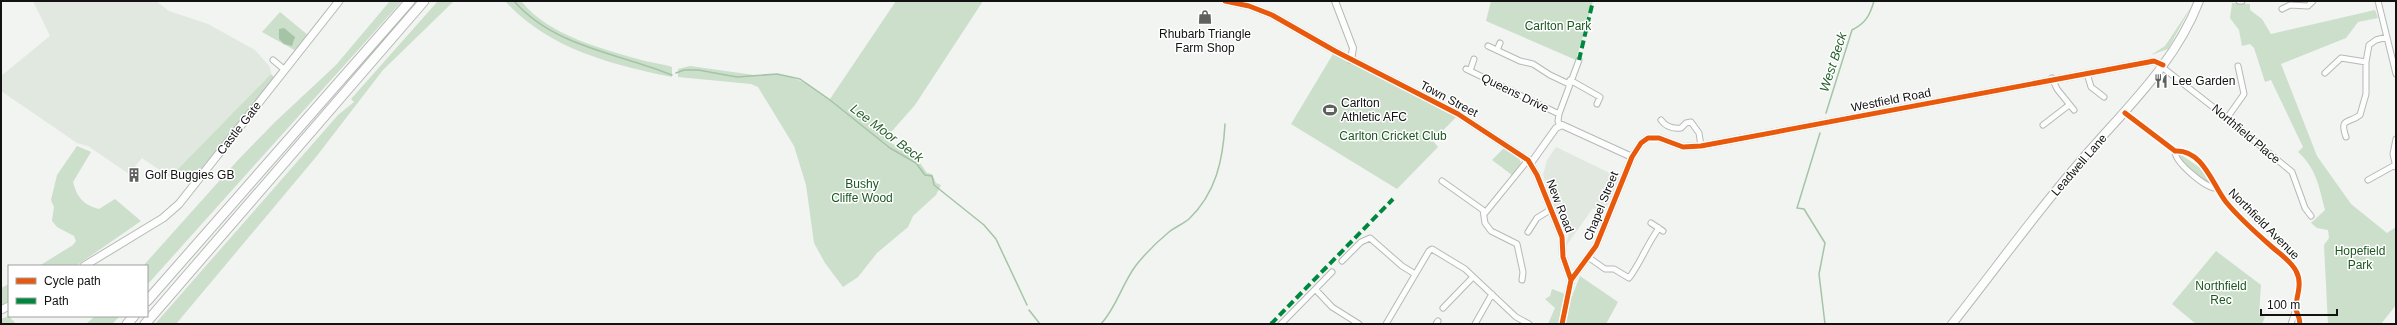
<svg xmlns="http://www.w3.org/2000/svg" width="2397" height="325" font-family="Arial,sans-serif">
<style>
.built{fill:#e0e8e0}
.green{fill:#cbdfcb}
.water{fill:#a5c4a5}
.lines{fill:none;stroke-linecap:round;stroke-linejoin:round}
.stream{stroke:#a5c4a5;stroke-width:1.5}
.minor-casing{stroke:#b6b9b6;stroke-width:7}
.tertiary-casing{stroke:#b6b9b6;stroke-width:8}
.secondary-casing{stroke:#b6b9b6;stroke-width:9}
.primary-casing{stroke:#b6b9b6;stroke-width:10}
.motorway-casing{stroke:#b6b9b6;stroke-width:11}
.minor{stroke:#fdfdfd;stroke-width:5}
.tertiary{stroke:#fdfdfd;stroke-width:6}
.secondary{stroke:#fdfdfd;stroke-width:7}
.primary{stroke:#fdfdfd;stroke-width:8}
.motorway{stroke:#fdfdfd;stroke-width:9}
.quiet{stroke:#00873e;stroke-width:4;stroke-dasharray:8 4;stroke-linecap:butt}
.cycleway-casing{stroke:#fff;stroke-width:8}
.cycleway{stroke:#e8590c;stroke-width:5}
.labels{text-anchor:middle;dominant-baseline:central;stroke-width:3;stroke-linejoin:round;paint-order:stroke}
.park-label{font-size:12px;fill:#1a5720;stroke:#fff}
.poi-label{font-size:12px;fill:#111211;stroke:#fff;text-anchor:start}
.street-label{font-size:12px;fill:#111211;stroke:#fff}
.water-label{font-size:13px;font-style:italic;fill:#235f28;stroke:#fff}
</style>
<rect width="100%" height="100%" fill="#f1f4f1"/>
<!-- built -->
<path class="built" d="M 33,1 L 156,1 L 169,11 L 208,24 L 255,50 L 270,67 L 271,74 L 170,177 L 142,158 L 129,174 L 88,146 L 77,143 L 1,91 L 1,76 L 50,36 Z
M 1556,147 L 1620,178 L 1603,214 L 1593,208 L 1566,246 L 1569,232 L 1567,226 L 1557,216 L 1553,207 L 1543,175 L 1547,160 Z"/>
<!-- green -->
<path class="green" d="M 390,1 L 402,1 L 147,285 L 147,266 L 143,266 L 238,160 L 275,122 L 336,65 Z
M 438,1 L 454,1 L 383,70 L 316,157 L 176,324 L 155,324 L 338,115 L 354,102 L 351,99 Z
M 505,1 L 521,1 C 549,36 603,49 645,61 C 654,63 663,64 672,67 L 672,77 C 610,64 549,49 505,1 Z
M 896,1 L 983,1 L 915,105 L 885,139 L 918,160 L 927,173 L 932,174 L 936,183 L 941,185 L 936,195 L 913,216 L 908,227 L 877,253 L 858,277 L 843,287 L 825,263 L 814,243 L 806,185 L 794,146 L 758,87 L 751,84 L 678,77 L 678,69 L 690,66 L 754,75 L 784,75 L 807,83 L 830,99 Z
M 1491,1 L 1593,1 L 1576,60 L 1486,21 Z
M 2232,3 L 2250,4 L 2250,10 L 2262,19 L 2271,34 L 2375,10 L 2378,18 L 2358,22 L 2346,38 L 2281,64 L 2317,156 L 2351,204 L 2387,233 L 2396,227 L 2396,305 L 2381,324 L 2328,324 L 2324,245 L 2329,238 L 2328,230 L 2317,228 L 2311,223 L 2325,210 C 2319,186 2316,168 2298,152 L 2303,147 L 2271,80 L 2265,82 L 2254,48 L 2250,44 L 2242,46 L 2239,30 L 2230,18 Z
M 2191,7 L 2168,49 L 2151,55 L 2165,46 Z
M 280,12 L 309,36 L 296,51 L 262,32 Z
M 1333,54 L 1456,117 L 1433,141 L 1438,147 L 1397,189 L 1291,124 Z
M 271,74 L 274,77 L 190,183 L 175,172 Z
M 77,146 L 91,152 L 73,182 C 77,198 84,205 99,209 L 115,199 L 141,221 L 76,266 L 39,266 L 73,245 L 76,241 L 74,236 L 57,227 L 52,221 L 54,207 L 51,200 L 57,175 Z
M 1504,148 L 1520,160 L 1521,163 L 1512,175 L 1492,160 Z
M 2180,154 L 2203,170 L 2212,185 C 2200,184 2185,165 2178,155 Z
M 2216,251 L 2261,285 L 2259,314 L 2265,317 L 2262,324 L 2196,324 L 2172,304 Z
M 1580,276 L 1618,302 L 1606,324 L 1566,323 L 1571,299 Z
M 9,284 L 9,301 L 1,305 L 1,288 Z
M 1552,289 L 1565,294 L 1559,324 L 1548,324 L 1555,308 L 1545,299 L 1550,296 Z
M 9,316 L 16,324 L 1,324 L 1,319 Z
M 95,316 L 120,316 L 112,324 L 86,324 Z"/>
<!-- water -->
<path class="water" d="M 284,28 L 295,37 L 292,46 L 284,44 L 279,39 L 279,29 Z"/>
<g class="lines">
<!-- stream -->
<path class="stream" d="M 514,1 C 554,47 618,53 672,75
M 676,73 L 684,70 L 698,70 L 737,77 L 777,74 L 800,79 L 830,100 L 890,148 L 916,163 L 925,175 L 932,176 L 934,185 L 984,225 L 996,239 L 1027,305
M 1826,113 L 1852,30 C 1866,23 1870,15 1874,1
M 1820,133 L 1797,208 L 1804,209 L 1825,243 L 1819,274 L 1825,324
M 1029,310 L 1040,324
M 1101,324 C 1117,307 1122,283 1137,264 C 1146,253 1158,241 1169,232 C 1175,227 1183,224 1189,219 C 1216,193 1223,160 1225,124"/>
<defs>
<path id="minor" d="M 2239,1 L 2242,1
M 2378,1 L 2396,74
M 2282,9 L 2290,5 L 2308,6 L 2313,1
M 1488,46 L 1520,61 L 1533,64 L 1550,75 L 1569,84
M 1497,50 L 1500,43
M 273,60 L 285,70
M 2162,67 L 2227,118 L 2292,172 L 2305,208 L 2311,216
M 1466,69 L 1559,114
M 1470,71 L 1474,59
M 2087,73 L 2091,87 L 2104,97
M 2325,73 L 2341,58 L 2366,62
M 2052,78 L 2057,89 L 2074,110
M 1570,80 L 1600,97 L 1597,104
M 2125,113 L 2175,151 C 2203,149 2213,186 2226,202 C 2240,219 2256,233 2272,247 C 2280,254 2291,261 2296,271 C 2304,285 2294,301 2296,310 C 2298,315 2300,318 2300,324
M 2227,118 L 2244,94 L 2238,66
M 1661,120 C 1666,127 1673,129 1681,128 L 1686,123 L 1691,122 L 1699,133 L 1701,146
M 2043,125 L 2069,105
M 1560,126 L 1558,121 L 1559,114 L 1579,60
M 2346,137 C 2339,117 2349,124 2360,115 L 2366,94 L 2366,62 L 2369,45 L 2376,40 L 2387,37
M 2396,139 L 2393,154 L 2396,167
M 2175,151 C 2174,162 2205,187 2215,188
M 2368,180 L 2395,165
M 1442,181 L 1483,210 L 1485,223 L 1491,231 L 1517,244 L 1523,272 L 1522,280
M 1485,213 L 1528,160
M 1651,223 L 1663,231
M 1528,232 L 1537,218 L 1550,210
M 1588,257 L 1605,269 L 1614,269 L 1629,278 C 1641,262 1647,244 1659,228
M 1342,261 L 1361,242 L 1370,238 L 1402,266 L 1415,274
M 1316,290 L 1332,307 L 1359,324
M 1443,308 L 1473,277
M 1281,324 L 1332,272
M 1386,324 L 1429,251 L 1432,249 L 1465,269 L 1516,317 L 1529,324
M 1436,324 L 1438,321
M 1475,324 L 1492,294
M 2291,324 L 2296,309"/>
<path id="tertiary" d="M 1225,1 L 1249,6 L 1272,15 L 1335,51 L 1458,114 L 1528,160 L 1537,175 L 1562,237 L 1563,257 L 1571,280 L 1562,324
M 1335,1 L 1353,48 L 1351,60
M 1531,163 L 1556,128 L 1562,125 L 1632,157
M 1571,280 L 1596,246 L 1632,157 L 1641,143 L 1648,138 L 1659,138 L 1683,147 L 1701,146 L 2154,61 L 2163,65"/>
<path id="secondary" d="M 84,266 L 163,218 L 179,204 L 339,1
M 1,310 L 9,306"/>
<path id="primary" d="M 1952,324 C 1994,271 2034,215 2079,163 C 2122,112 2174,66 2199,1"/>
<path id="motorway" d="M 147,301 L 410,1
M 127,324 L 134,316
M 145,324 L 424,1"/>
</defs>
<!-- minor casing -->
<use href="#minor" class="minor-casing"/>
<!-- tertiary casing -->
<use href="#tertiary" class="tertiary-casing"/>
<!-- secondary casing -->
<use href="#secondary" class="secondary-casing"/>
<!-- primary casing -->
<use href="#primary" class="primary-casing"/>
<!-- motorway casing -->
<use href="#motorway" class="motorway-casing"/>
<!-- minor -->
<use href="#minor" class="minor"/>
<!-- tertiary -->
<use href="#tertiary" class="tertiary"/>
<!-- secondary -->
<use href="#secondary" class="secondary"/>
<!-- primary -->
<use href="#primary" class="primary"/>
<!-- motorway -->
<use href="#motorway" class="motorway"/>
<!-- quiet -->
<path class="quiet" d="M 1579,60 L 1593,1
M 1271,324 L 1393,199"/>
<defs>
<path id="cycleway" d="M 1225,1 L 1249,6 L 1272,15 L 1335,51 L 1458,114 L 1528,160 L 1537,175 L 1562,237 L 1563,257 L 1571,280 L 1562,324
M 2125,113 L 2175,151 C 2203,149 2213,186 2226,202 C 2240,219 2256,233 2272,247 C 2280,254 2291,261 2296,271 C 2304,285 2294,301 2296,310 C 2298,315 2300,318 2300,324
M 1571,280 L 1596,246 L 1632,157 L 1641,143 L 1648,138 L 1659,138 L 1683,147 L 1701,146 L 2154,61 L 2163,65"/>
</defs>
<!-- cycleway casing -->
<use href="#cycleway" class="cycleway-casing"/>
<!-- cycleway -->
<use href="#cycleway" class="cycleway"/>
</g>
<!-- icons -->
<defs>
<symbol id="shop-bare" viewBox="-9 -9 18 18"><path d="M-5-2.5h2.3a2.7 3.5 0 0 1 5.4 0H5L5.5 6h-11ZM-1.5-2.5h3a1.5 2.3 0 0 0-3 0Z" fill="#5f615f" stroke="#fff" stroke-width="2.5" paint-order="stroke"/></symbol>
<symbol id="restaurant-bare" viewBox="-9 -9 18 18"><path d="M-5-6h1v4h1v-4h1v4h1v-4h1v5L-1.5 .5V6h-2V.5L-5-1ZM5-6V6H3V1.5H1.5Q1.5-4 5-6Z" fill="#5f615f" stroke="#fff" stroke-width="2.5" paint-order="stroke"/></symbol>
<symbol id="stadium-bare" viewBox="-9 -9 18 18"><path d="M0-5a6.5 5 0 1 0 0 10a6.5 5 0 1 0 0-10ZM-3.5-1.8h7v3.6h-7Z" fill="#5f615f" stroke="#fff" stroke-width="2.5" paint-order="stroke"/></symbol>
<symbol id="building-bare" viewBox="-9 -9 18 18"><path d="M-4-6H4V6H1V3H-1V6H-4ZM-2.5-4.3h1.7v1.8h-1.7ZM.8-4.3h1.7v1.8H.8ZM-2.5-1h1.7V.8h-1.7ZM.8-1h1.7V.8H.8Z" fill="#5f615f" stroke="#fff" stroke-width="2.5" paint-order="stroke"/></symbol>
</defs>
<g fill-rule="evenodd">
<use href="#shop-bare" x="1195" y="7" width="20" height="20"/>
<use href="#restaurant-bare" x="2151" y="71" width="20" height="20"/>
<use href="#stadium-bare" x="1320" y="100" width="20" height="20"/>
<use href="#building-bare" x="124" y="165" width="20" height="20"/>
</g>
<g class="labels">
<!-- park labels -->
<g class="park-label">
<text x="1558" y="26">Carlton Park</text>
<text x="1393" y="136">Carlton Cricket Club</text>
<text x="862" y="184">Bushy<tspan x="862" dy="14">Cliffe Wood</tspan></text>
<text x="2360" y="251">Hopefield<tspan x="2360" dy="14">Park</tspan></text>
<text x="2221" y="286">Northfield<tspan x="2221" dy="14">Rec</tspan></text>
</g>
<!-- poi labels -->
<g class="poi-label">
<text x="1205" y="34" text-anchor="middle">Rhubarb Triangle<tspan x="1205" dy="14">Farm Shop</tspan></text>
<text x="2172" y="81">Lee Garden</text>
<text x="1341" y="103">Carlton<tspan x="1341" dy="14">Athletic AFC</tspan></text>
<text x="145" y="175">Golf Buggies GB</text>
</g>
<!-- street labels -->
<g class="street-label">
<text transform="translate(1515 93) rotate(26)">Queens Drive</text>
<text transform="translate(1449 99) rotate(28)">Town Street</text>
<text transform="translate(1891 100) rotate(-11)">Westfield Road</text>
<text transform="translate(239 128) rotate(-52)">Castle Gate</text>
<text transform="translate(2246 134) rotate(40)">Northfield Place</text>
<text transform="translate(2079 165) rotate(-49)">Leadwell Lane</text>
<text transform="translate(1560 206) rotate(69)">New Road</text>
<text transform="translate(1601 206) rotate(-68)">Chapel Street</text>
<text transform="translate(2264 224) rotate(45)">Northfield Avenue</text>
</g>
<!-- water labels -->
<g class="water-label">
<text transform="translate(1833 62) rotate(-72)">West Beck</text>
<text transform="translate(887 133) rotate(37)">Lee Moor Beck</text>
</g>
</g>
<!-- border -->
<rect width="2397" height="325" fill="none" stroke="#111211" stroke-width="4"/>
<!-- legend -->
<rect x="8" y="265" width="140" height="52" fill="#ffffff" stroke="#a0a0a0"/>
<rect x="16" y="278" width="20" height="6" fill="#e8590c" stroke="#a0a0a0"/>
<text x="44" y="285" font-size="12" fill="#111211">Cycle path</text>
<rect x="16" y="298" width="20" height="6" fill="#00873e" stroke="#a0a0a0"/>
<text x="44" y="305" font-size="12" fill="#111211">Path</text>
<!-- scale -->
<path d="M2261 309v6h76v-6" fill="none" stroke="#111211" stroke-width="2"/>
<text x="2267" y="309" font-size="12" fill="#111211" stroke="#ffffff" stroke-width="3" paint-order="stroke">100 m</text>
</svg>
